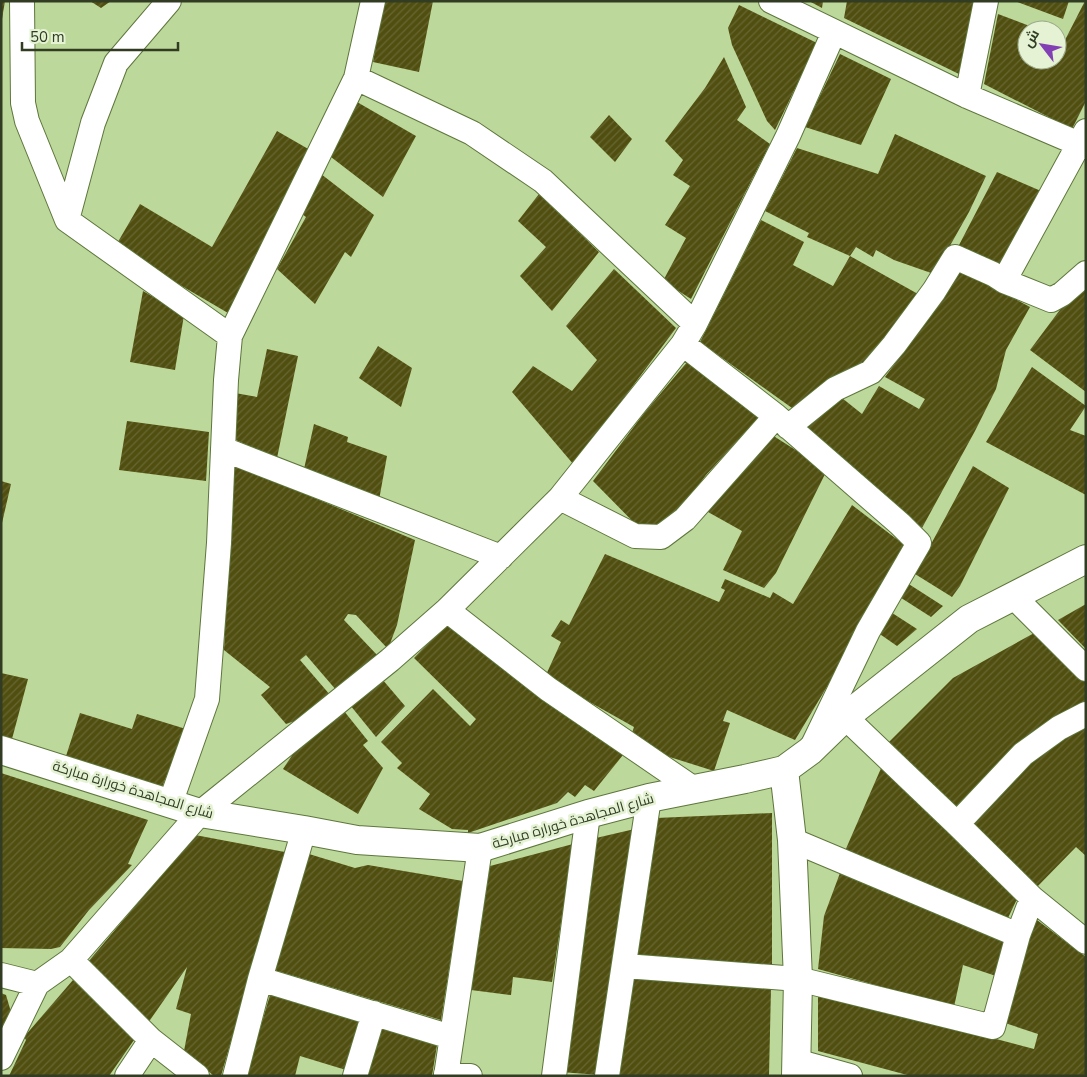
<svg xmlns="http://www.w3.org/2000/svg" width="1087" height="1077" font-family="'Nunito Sans',Cairo,sans-serif">
<style>
.building{fill:url(#building-hatch)}
.lines{fill:none;stroke-linecap:round;stroke-linejoin:round}
.minor-casing{stroke:#5e763c;stroke-width:26}
.tertiary-casing{stroke:#5e763c;stroke-width:30}
.minor{stroke:#fff;stroke-width:24}
.tertiary{stroke:#fff;stroke-width:28}
.labels{text-anchor:middle;dominant-baseline:central;stroke-width:5;stroke-linejoin:round;paint-order:stroke}
.street-label{font-size:14px;fill:#313c23;stroke:#e5f3d4}
</style>
<defs>
<pattern id="building-hatch" width="6" height="6" patternUnits="userSpaceOnUse" patternTransform="scale(1.25)"><rect width="6" height="6" fill="#514f10"/><path d="M-1 1l2-2M0 6l6-6M5 7l2-2" fill="none" stroke="#676633"/></pattern>
</defs>
<rect width="100%" height="100%" fill="#bcd89a"/>
<!-- building -->
<path class="building" d="M 1,1 L 5,1 L 2,19 L 1,19 Z
M 90,1 L 111,1 L 101,8 Z
M 384,1 L 433,1 L 419,72 L 373,62 Z
M 809,1 L 823,1 L 822,8 Z
M 847,1 L 974,1 L 961,75 L 844,18 Z
M 1015,1 L 1069,1 L 1063,19 Z
M 1085,1 L 1086,101 L 1072,129 L 984,84 L 998,14 L 1040,30 L 1027,30 L 1027,60 L 1057,60 L 1057,37 L 1065,40 Z
M 739,5 L 817,43 L 775,130 L 767,121 L 732,45 L 728,28 Z
M 840,54 L 891,79 L 861,145 L 805,127 Z
M 724,57 L 746,107 L 737,120 L 770,144 L 691,299 L 663,281 L 686,238 L 665,225 L 690,186 L 673,175 L 683,160 L 665,141 L 705,88 Z
M 357,102 L 416,136 L 383,197 L 331,157 Z
M 609,115 L 632,139 L 615,162 L 590,137 Z
M 277,131 L 310,150 L 282,211 L 228,313 L 115,247 L 140,204 L 212,247 Z
M 895,134 L 986,176 L 969,212 L 934,274 L 894,260 L 876,250 L 873,257 L 856,247 L 850,256 L 807,237 L 809,233 L 765,211 L 797,148 L 878,174 Z
M 997,172 L 1041,191 L 1001,267 L 958,247 Z
M 321,174 L 374,215 L 351,257 L 345,252 L 315,304 L 277,269 L 306,217 L 302,214 Z
M 539,194 L 599,252 L 552,311 L 520,276 L 546,247 L 518,221 Z
M 761,220 L 804,242 L 793,265 L 833,286 L 850,256 L 918,294 L 867,362 L 792,408 L 700,342 Z
M 614,269 L 676,328 L 574,465 L 512,392 L 533,366 L 572,391 L 597,360 L 566,326 Z
M 959,269 L 1030,307 L 1006,350 L 996,389 L 975,431 L 922,528 L 805,430 L 837,394 L 862,414 L 879,386 L 919,409 L 925,399 L 885,377 L 933,312 Z
M 1086,284 L 1086,392 L 1030,350 L 1068,299 Z
M 143,291 L 184,315 L 175,370 L 130,362 Z
M 378,346 L 412,368 L 401,407 L 359,378 Z
M 267,349 L 298,356 L 277,458 L 231,438 L 235,393 L 257,397 Z
M 688,361 L 760,416 L 706,475 L 655,544 L 593,481 L 645,412 Z
M 1032,367 L 1086,406 L 1070,430 L 1086,436 L 1086,495 L 986,442 Z
M 127,421 L 209,432 L 206,481 L 119,470 Z
M 314,424 L 348,437 L 347,442 L 387,456 L 379,500 L 304,469 Z
M 772,435 L 827,470 L 776,573 L 764,588 L 723,570 L 742,531 L 708,512 L 713,502 Z
M 233,464 L 415,540 L 397,625 L 388,649 L 356,615 L 348,614 L 344,620 L 378,656 L 337,691 L 306,655 L 300,660 L 331,696 L 298,720 L 286,724 L 261,695 L 270,687 L 224,650 Z
M 973,466 L 1009,488 L 960,586 L 952,597 L 915,574 Z
M 1,481 L 11,484 L 2,523 L 1,523 Z
M 852,505 L 907,547 L 858,635 L 795,740 L 727,710 L 723,721 L 730,723 L 714,771 L 657,753 L 631,736 L 634,727 L 545,677 L 561,642 L 551,636 L 561,620 L 569,625 L 605,554 L 719,602 L 725,590 L 721,588 L 725,579 L 770,598 L 773,592 L 793,604 Z
M 904,581 L 943,606 L 931,617 L 895,594 Z
M 1086,604 L 1086,649 L 1058,620 Z
M 886,609 L 917,629 L 897,646 L 874,630 Z
M 448,623 L 627,750 L 594,791 L 585,785 L 575,797 L 568,792 L 557,803 L 468,833 L 468,830 L 452,829 L 419,809 L 430,794 L 397,768 L 402,763 L 381,742 L 433,689 L 470,726 L 476,719 L 414,658 Z
M 1036,632 L 1086,683 L 1086,704 L 955,810 L 887,744 L 953,678 Z
M 1,673 L 28,679 L 12,739 L 1,736 Z
M 382,679 L 405,706 L 376,737 L 350,705 Z
M 344,711 L 368,741 L 363,745 L 383,768 L 358,814 L 283,769 L 303,739 Z
M 80,713 L 132,729 L 137,714 L 186,729 L 162,787 L 66,756 Z
M 1086,726 L 1086,856 L 1076,847 L 1036,888 L 969,823 L 1032,758 Z
M 882,766 L 1018,897 L 1007,920 L 845,851 Z
M 1,773 L 148,820 L 128,864 L 132,865 L 89,910 L 60,947 L 51,949 L 1,948 Z
M 772,813 L 772,969 L 634,957 L 656,818 Z
M 639,828 L 600,1075 L 560,1072 L 596,838 Z
M 195,835 L 285,852 L 221,1076 L 214,1076 L 184,1051 L 191,1014 L 176,1009 L 187,967 L 148,1023 L 88,962 Z
M 573,844 L 552,982 L 513,977 L 511,995 L 471,990 L 490,866 Z
M 309,854 L 355,868 L 368,865 L 463,881 L 441,1020 L 274,970 Z
M 840,873 L 1007,939 L 996,976 L 963,965 L 954,1007 L 818,969 L 824,916 Z
M 1033,917 L 1086,957 L 1086,1076 L 911,1076 L 818,1051 L 818,992 L 1034,1049 L 1038,1034 L 1002,1022 Z
M 632,975 L 771,988 L 769,1076 L 616,1076 Z
M 73,980 L 134,1040 L 109,1076 L 9,1076 L 26,1040 L 24,1037 Z
M 1,993 L 6,995 L 11,1012 L 1,1030 Z
M 270,995 L 360,1022 L 346,1070 L 300,1056 L 295,1076 L 246,1076 Z
M 378,1027 L 437,1045 L 432,1076 L 364,1076 Z"/>
<g class="lines">
<defs>
<path id="minor" d="M 22,1 L 23,103 L 27,121 L 67,220 L 230,336
M 771,1 L 967,96 L 1086,147
M 356,78 L 472,133 L 543,181 L 695,324
M 967,96 L 986,1
M 67,220 L 93,123 L 116,63 L 169,1
M 1004,281 L 1051,300 L 1062,294 L 1086,273
M 683,344 L 776,416 L 900,524 L 919,543 L 868,631 L 814,743
M 788,427 L 835,389 L 871,372 L 894,345 L 934,291 L 955,257 L 993,274 L 1004,281 L 1086,131
M 223,449 L 501,557
M 560,498 L 635,536 L 661,537 L 685,519 L 776,416
M 1013,596 L 1086,669
M 447,610 L 548,689 L 694,789
M 845,717 L 957,824 L 1032,898 L 1086,942
M 170,804 L 207,699 L 219,543 L 226,380 L 230,336 L 356,78 L 373,1
M 957,824 L 1023,754 L 1059,728 L 1086,714
M 792,840 L 1018,935
M 71,960 L 151,1040 L 197,1076
M 625,966 L 798,979 L 993,1027 L 1018,935 L 1032,898
M 1,975 L 37,984
M 260,979 L 451,1037
M 1,1058 L 37,984 L 71,960 L 200,813 L 390,660 L 447,610 L 560,498 L 683,344 L 695,324 L 788,136 L 834,32
M 796,1061 L 850,1076
M 446,1074 L 470,1076
M 127,1076 L 151,1040
M 235,1076 L 260,979 L 304,830
M 355,1076 L 374,1013
M 446,1076 L 480,848
M 554,1076 L 588,814
M 607,1076 L 649,798"/>
<path id="tertiary" d="M 1,750 L 200,813 L 304,830 L 357,840 L 480,848 L 588,814 L 649,798 L 745,779 L 784,770 L 810,751 L 845,717 L 969,619 L 1086,559
M 784,770 L 792,840 L 798,979 L 796,1076"/>
</defs>
<!-- minor casing -->
<use href="#minor" class="minor-casing"/>
<!-- tertiary casing -->
<use href="#tertiary" class="tertiary-casing"/>
<!-- minor -->
<use href="#minor" class="minor"/>
<!-- tertiary -->
<use href="#tertiary" class="tertiary"/>
</g>
<g class="labels">
<!-- street labels -->
<g class="street-label">
<text transform="translate(133 790) rotate(17)">شارع المجاهدة خورارة مباركة</text>
<text transform="translate(573 821) rotate(-16)">شارع المجاهدة خورارة مباركة</text>
</g>
</g>
<!-- border -->
<rect width="1087" height="1077" fill="none" stroke="#313c23" stroke-width="5"/>
<!-- north arrow -->
<g transform="translate(1042 45) rotate(301)"><circle r="24" fill="#e5f3d4" stroke="#9daa8d"/>
<path d="M0-4L9 19L0 12L-9 19Z" fill="#8340b4"/>
<text y="-8" font-size="14" font-weight="bold" text-anchor="middle" fill="#313c23">ش</text>
</g>
<!-- scale -->
<path d="M22 42v8h156v-8" fill="none" stroke="#313c23" stroke-width="2.5"/>
<text x="30" y="42" font-size="15" fill="#313c23" stroke="#e5f3d4" stroke-width="4" paint-order="stroke">50 m</text>
</svg>
